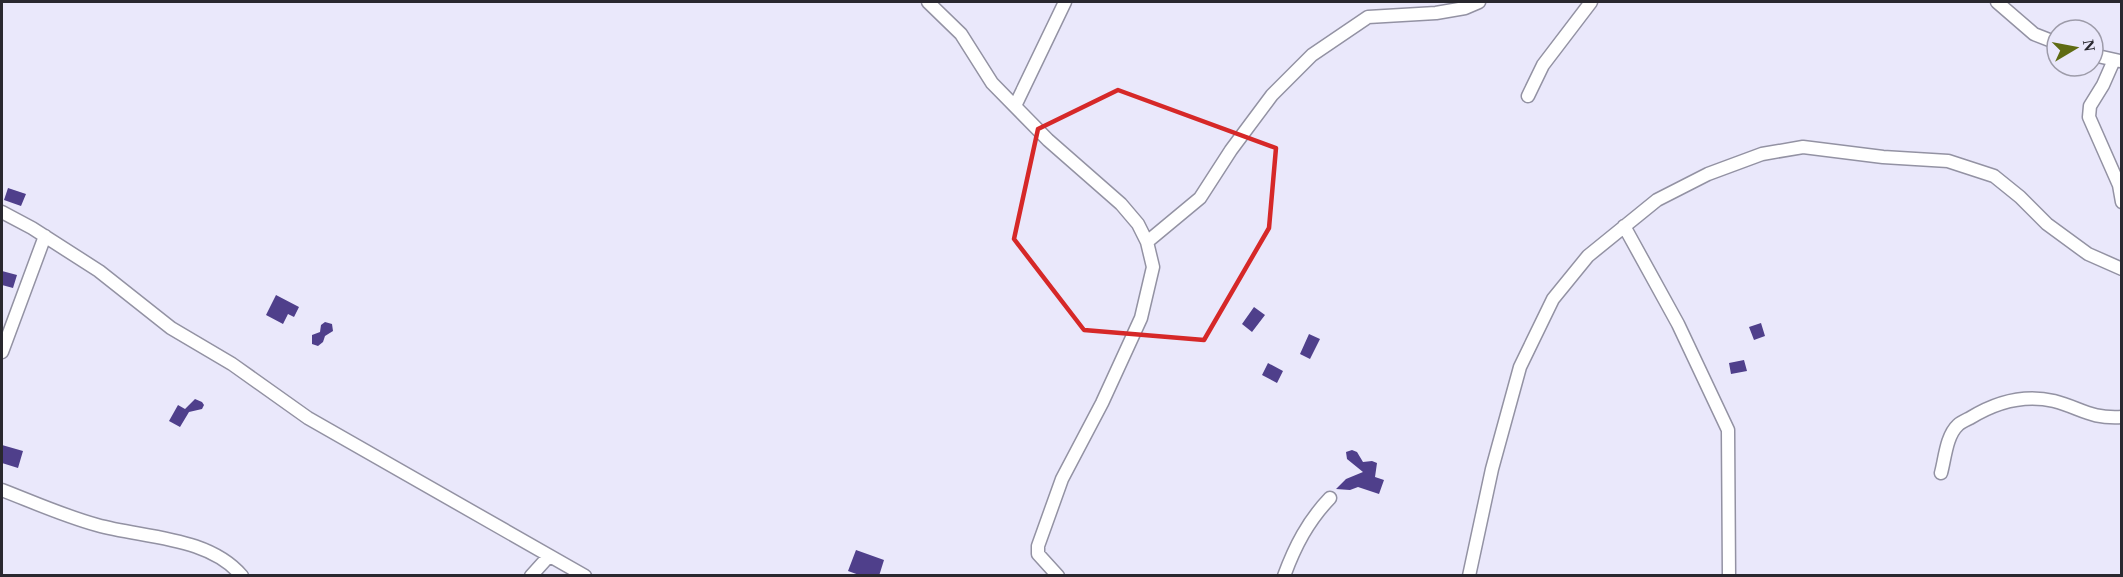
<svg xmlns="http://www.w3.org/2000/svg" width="2123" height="577" font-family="Georgia,serif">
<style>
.building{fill:#4f3f8b}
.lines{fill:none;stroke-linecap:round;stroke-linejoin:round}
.minor-casing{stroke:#9392a3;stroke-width:15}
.minor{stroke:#fff;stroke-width:12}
.marked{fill:none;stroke:#d62828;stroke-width:4.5;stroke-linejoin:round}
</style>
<rect width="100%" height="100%" fill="#eae8fb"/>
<!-- building -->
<path class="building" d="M 8,188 L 26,194 L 21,206 L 4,200 Z
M 2,271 L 17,275 L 13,288 L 2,285 Z
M 276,295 L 299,307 L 294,317 L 288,314 L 283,324 L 266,315 Z
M 1254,307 L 1265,315 L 1252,332 L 1242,324 Z
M 325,322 L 332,324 L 333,331 L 325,336 L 323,342 L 318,346 L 312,344 L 312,335 L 320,332 L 321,325 Z
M 1761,323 L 1765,336 L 1754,340 L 1749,327 Z
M 1309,334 L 1320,339 L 1310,359 L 1300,354 Z
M 1744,360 L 1747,371 L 1731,374 L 1729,363 Z
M 1268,363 L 1283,371 L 1277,383 L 1262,375 Z
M 195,399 L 202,402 L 204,405 L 202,409 L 189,412 L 180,427 L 169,421 L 178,405 L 185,409 Z
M 2,445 L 23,451 L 18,468 L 2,463 Z
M 1352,450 L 1357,452 L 1363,462 L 1372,461 L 1377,463 L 1375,477 L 1384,480 L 1379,494 L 1358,487 L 1350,490 L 1336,489 L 1346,479 L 1363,472 L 1347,459 L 1346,452 Z
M 856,550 L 884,560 L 879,576 L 862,576 L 848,571 Z"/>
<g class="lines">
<defs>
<path id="minor" d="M 928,2 L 961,34 L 992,83 L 1048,140 L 1121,204 L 1138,224 L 1147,242 L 1153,267 L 1141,318 L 1102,403 L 1062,479 L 1038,546 L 1038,554 L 1058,576
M 1997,2 L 2034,34 L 2057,43
M 2093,55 L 2120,61
M 2114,60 L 2103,85 L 2090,106 L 2089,117 L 2119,185 L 2122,202
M 1528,96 L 1543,65 L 1591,2
M 1015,106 L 1065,2
M 2,212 L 32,228 L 99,271 L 171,328 L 232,364 L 308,418 L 585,576
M 1624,226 L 1678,324 L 1728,430 L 1729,576
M 1147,242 L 1200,198 L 1231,150 L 1272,95 L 1312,55 L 1368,17 L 1436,13 L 1465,8 L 1479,2
M 2,352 L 45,236
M 1941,473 C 1945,459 1946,436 1958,425 C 1961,422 1966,420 1970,418 C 1996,402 2024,394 2054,401 C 2081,408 2090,419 2122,417
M 2,490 C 33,502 64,516 97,525 C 143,538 208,536 242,576
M 531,576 L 549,556
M 1284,576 C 1295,546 1308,521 1330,498
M 1469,576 L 1492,469 L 1520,367 L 1553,299 L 1588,256 L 1657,200 L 1708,174 L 1762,154 L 1803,147 L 1883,157 L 1948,161 L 1994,176 L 2020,197 L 2047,224 L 2088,254 L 2122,269"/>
</defs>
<!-- minor casing -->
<use href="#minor" class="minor-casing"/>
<!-- minor -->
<use href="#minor" class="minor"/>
</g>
<!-- marked area -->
<path class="marked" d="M 1118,90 L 1276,148 L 1269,228 L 1204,340 L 1084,330 L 1014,239 L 1038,129 Z"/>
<!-- border -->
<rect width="2123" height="577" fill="none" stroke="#29282f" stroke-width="6"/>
<!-- north arrow -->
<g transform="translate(2075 48) rotate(80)"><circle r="28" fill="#eae8fb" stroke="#9d9ba9" stroke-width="1.5"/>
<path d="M0-4.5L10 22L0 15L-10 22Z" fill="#5f6b13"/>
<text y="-9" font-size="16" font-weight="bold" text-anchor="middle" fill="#29282f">N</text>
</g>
</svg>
